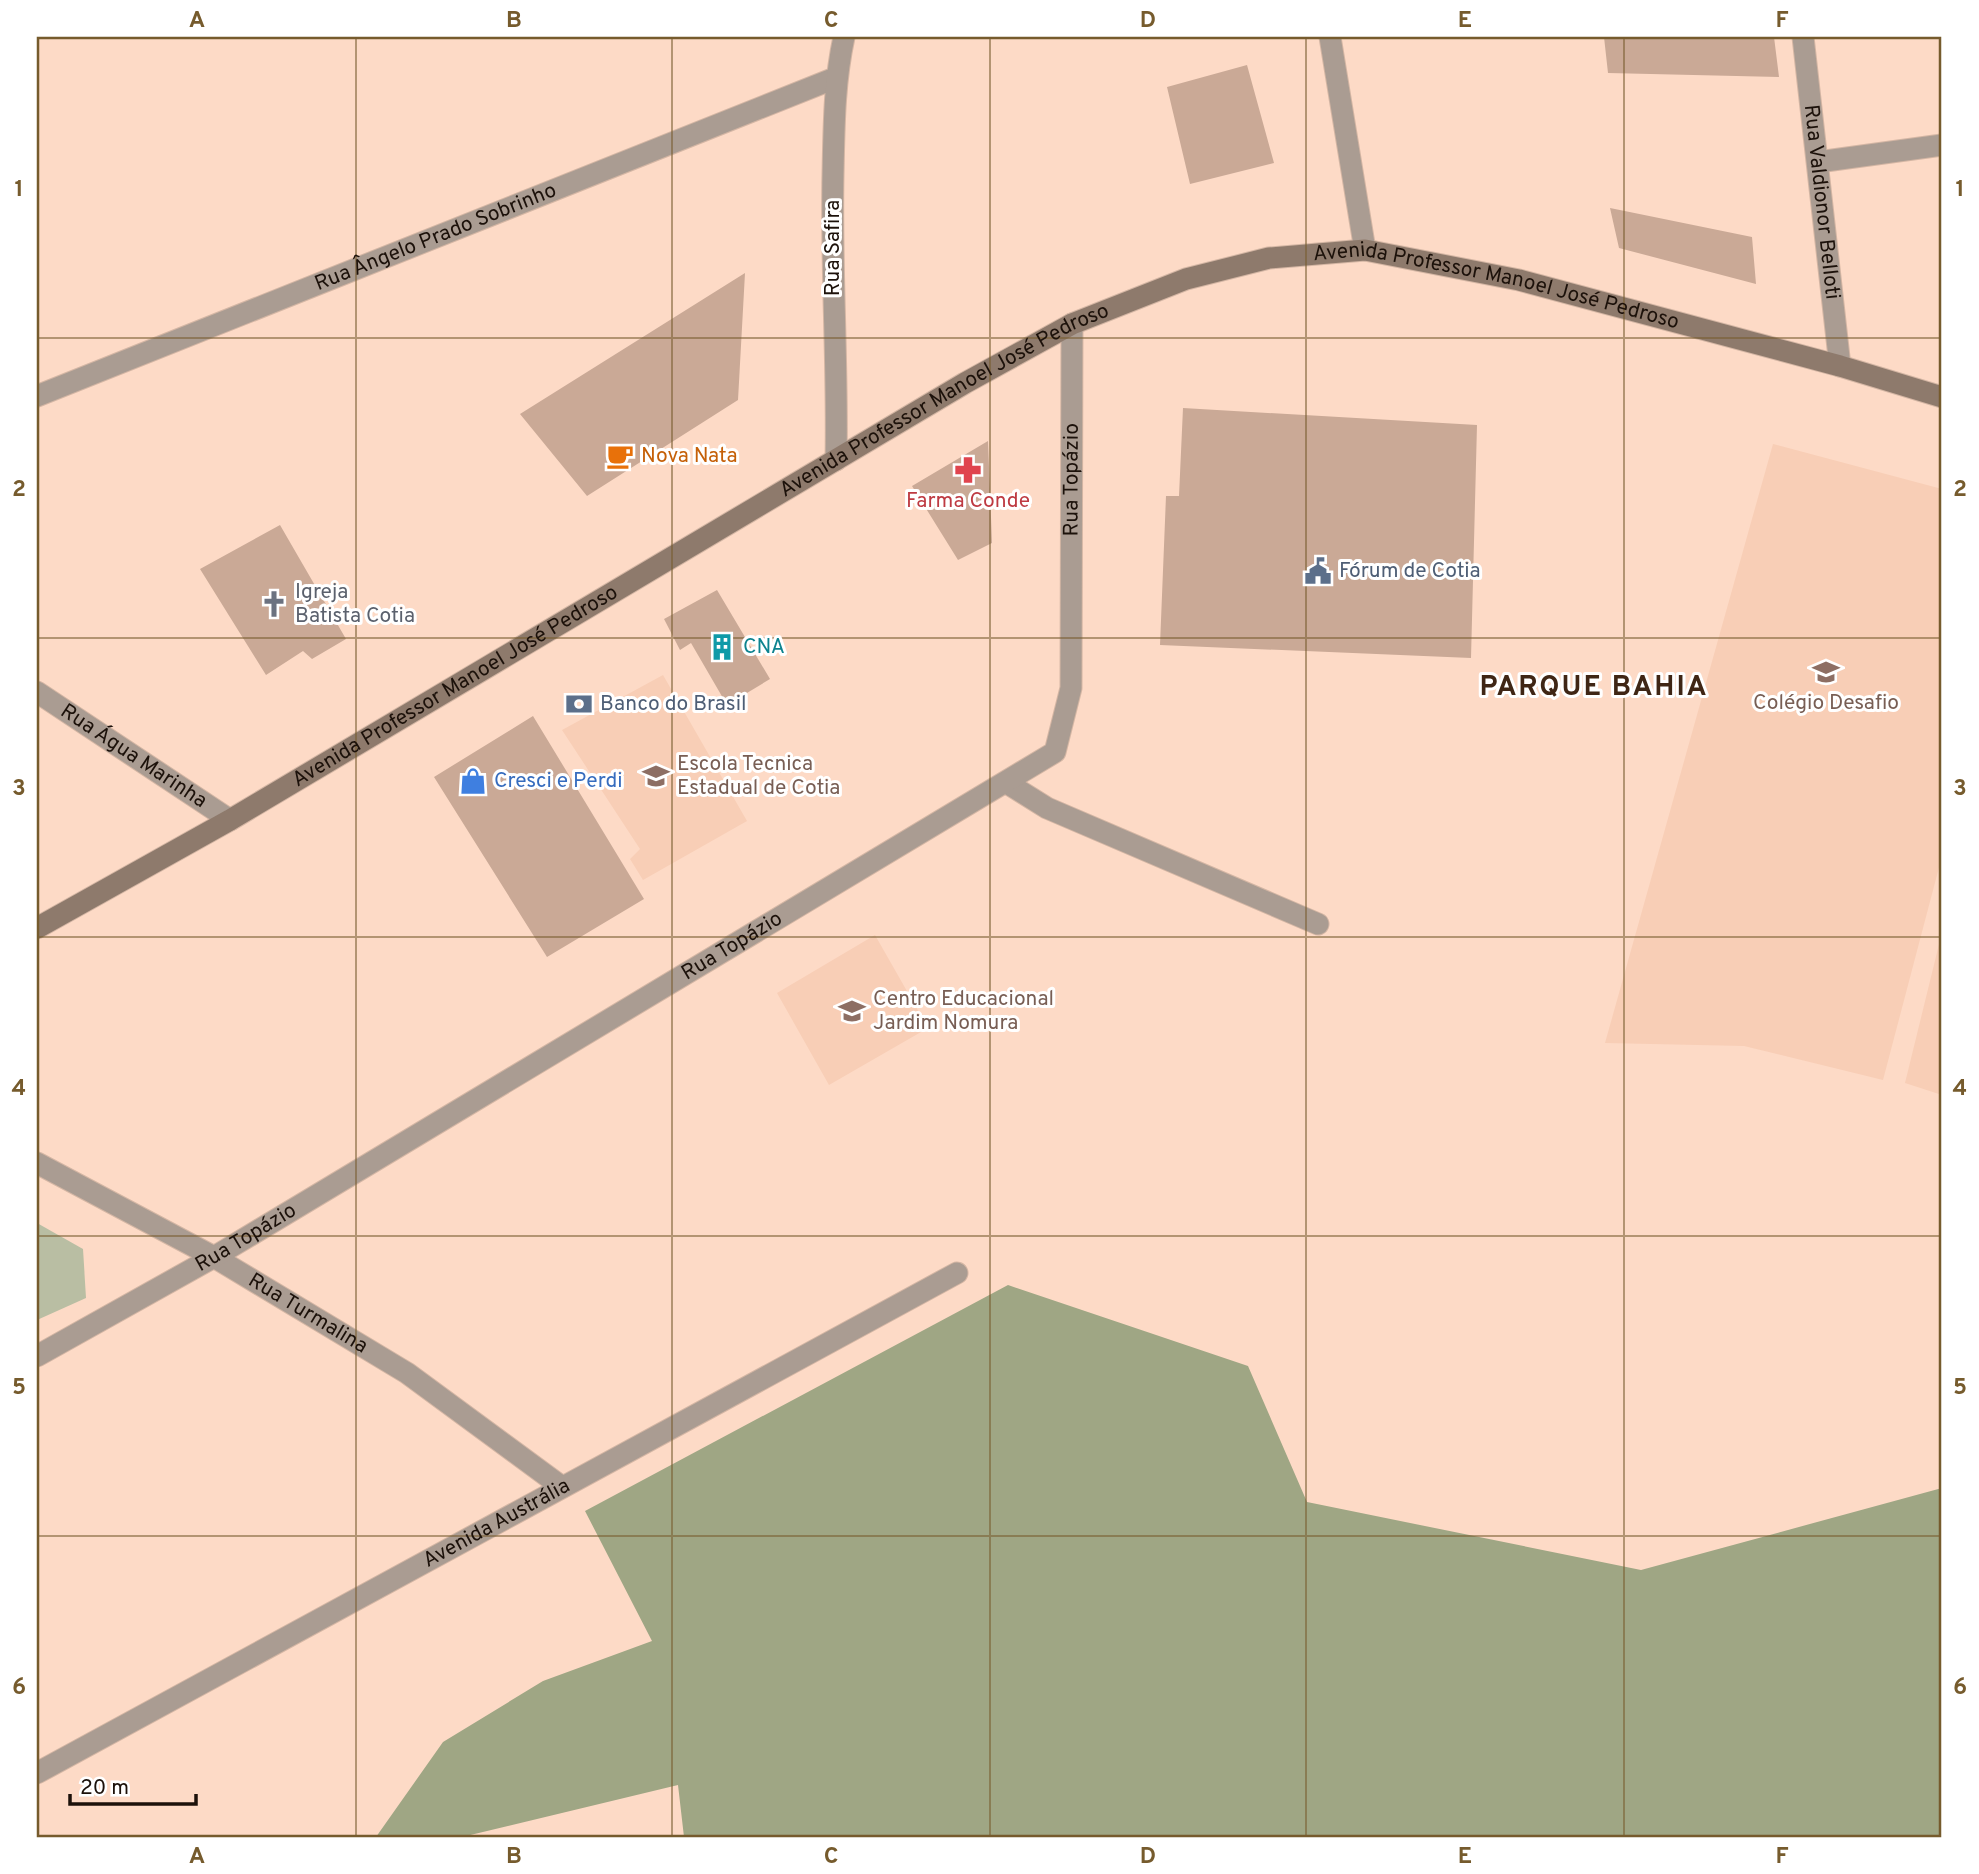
<svg xmlns="http://www.w3.org/2000/svg" width="1979" height="1874" font-family="Overpass,sans-serif">
<style>
.built{fill:#f8ceb6}
.green{fill:#b9bea3}
.forest{fill:#9fa684}
.building{fill:#caa996}
.lines{fill:none;stroke-linecap:round;stroke-linejoin:round}
.service-casing{stroke:#d4b6a4;stroke-width:23}
.minor-casing{stroke:#d4b6a4;stroke-width:23}
.secondary-casing{stroke:#d4b6a4;stroke-width:23}
.service{stroke:#aa9c92;stroke-width:21}
.minor{stroke:#aa9c92;stroke-width:21}
.secondary{stroke:#8e7a6c;stroke-width:21}
.grid{fill:none;stroke:#765b2d;stroke-width:2;stroke-opacity:0.55}
.labels{text-anchor:middle;dominant-baseline:central;stroke-width:6;stroke-linejoin:round;paint-order:stroke}
.street-label{font-size:21px;fill:#1c110a;stroke:#fff}
.food-label{font-size:21px;fill:#c56008;stroke:#fff;text-anchor:start}
.health-label{font-size:21px;fill:#be3a42;stroke:#fff}
.service-label{font-size:21px;fill:#4e5e75;stroke:#fff;text-anchor:start}
.worship-label{font-size:21px;fill:#5b616d;stroke:#fff;text-anchor:start}
.culture-label{font-size:21px;fill:#0d838f;stroke:#fff;text-anchor:start}
.education-label{font-size:21px;fill:#785e54;stroke:#fff;text-anchor:start}
.shop-label{font-size:21px;fill:#366cbe;stroke:#fff;text-anchor:start}
.district-label{font-size:28px;font-weight:bold;letter-spacing:2px;fill:#3f2615;stroke:#fff}
.neatline{fill:none;stroke:#765b2d;stroke-width:2.5}
.grid-label{font-size:23px;text-anchor:middle;font-weight:bold;fill:#765b2d}
</style>
<rect width="100%" height="100%" fill="#fddac6"/>
<!-- built -->
<path class="built" d="M 1773,444 L 1942,489 L 1942,856 L 1883,1080 L 1744,1046 L 1605,1043 Z
M 663,675 L 747,821 L 643,880 L 630,859 L 640,849 L 562,730 Z
M 1942,932 L 1942,1095 L 1905,1083 Z
M 875,935 L 928,1028 L 829,1085 L 777,993 Z"/>
<!-- green -->
<path class="green" d="M 37,1223 L 83,1249 L 86,1298 L 37,1320 Z"/>
<!-- forest -->
<path class="forest" d="M 1008,1285 L 1248,1366 L 1307,1502 L 1641,1570 L 1942,1488 L 1942,1837 L 684,1837 L 678,1785 L 462,1837 L 376,1837 L 443,1742 L 543,1681 L 652,1641 L 585,1511 Z"/>
<!-- building -->
<path class="building" d="M 1604,37 L 1774,37 L 1779,77 L 1608,73 Z
M 1247,65 L 1274,163 L 1190,184 L 1167,87 Z
M 1610,208 L 1752,237 L 1756,284 L 1619,248 Z
M 745,273 L 738,400 L 587,496 L 520,414 Z
M 1183,408 L 1477,425 L 1471,658 L 1160,645 L 1166,496 L 1179,496 Z
M 988,441 L 992,543 L 958,560 L 912,486 Z
M 280,525 L 346,639 L 312,659 L 303,651 L 266,675 L 200,569 Z
M 717,590 L 770,679 L 727,705 L 691,643 L 680,650 L 664,619 Z
M 533,716 L 644,899 L 547,957 L 434,777 Z"/>
<g class="lines">
<defs>
<path id="service" d="M 1007,783 L 1047,808 L 1318,924"/>
<g id="minor">
<path d="M 1330,37 L 1365,250"/>
<path id="s1" d="M 1803,37 L 1840,366"/>
<path d="M 1818,162 L 1942,145"/>
<path id="s2" d="M 37,396 L 835,78"/>
<path d="M 836,460 C 838,365 831,270 833,175 C 834,128 834,83 844,37"/>
<path id="s3" d="M 37,692 L 230,820"/>
<path id="s4" d="M 37,1163 L 214,1257 L 407,1373 L 562,1487"/>
<path id="s5" d="M 37,1356 L 214,1257 L 1055,752 L 1071,688 L 1072,324"/>
<path id="s6" d="M 37,1773 L 957,1273"/>
</g>
<g id="secondary">
<path id="s7" d="M 37,928 L 230,820 L 965,383 L 1072,324 L 1186,279 L 1269,258 L 1365,250 L 1519,280 L 1840,366 L 1942,397"/>
</g>
</defs>
<!-- service casing -->
<use href="#service" class="service-casing"/>
<!-- minor casing -->
<use href="#minor" class="minor-casing"/>
<!-- secondary casing -->
<use href="#secondary" class="secondary-casing"/>
<!-- service -->
<use href="#service" class="service"/>
<!-- minor -->
<use href="#minor" class="minor"/>
<!-- secondary -->
<use href="#secondary" class="secondary"/>
</g>
<!-- grid -->
<path class="grid" d="M 356,37 L 356,1837M 672,37 L 672,1837M 990,37 L 990,1837M 1306,37 L 1306,1837M 1624,37 L 1624,1837M 37,338 L 1942,338M 37,638 L 1942,638M 37,937 L 1942,937M 37,1236 L 1942,1236M 37,1536 L 1942,1536"/>
<!-- icons -->
<defs>
<symbol id="cafe-bare" viewBox="-9 -9 18 18"><path d="M-5.5-4.5H6V0H3Q3 3.5 0 3.5H-2.5Q-5.5 3.5-5.5 0ZM3-3.2v2h1.7v-2ZM-6 4.5H4V6H-6Z" fill="#e8710a" stroke="#fff" stroke-width="2.5" paint-order="stroke"/></symbol>
<symbol id="pharmacy-bare" viewBox="-9 -9 18 18"><path d="M-2-6h4v4h4v4h-4v4h-4v-4h-4v-4h4Z" fill="#e0444e" stroke="#fff" stroke-width="2.5" paint-order="stroke"/></symbol>
<symbol id="civic-bare" viewBox="-9 -9 18 18"><path d="M-.6-6.5H3V-4.5H.6V-3L4-1V1h2V6H-6V1h2V-1L-.6-3ZM-1.2 2.5V6h2.4V2.5Z" fill="#5c6f8a" stroke="#fff" stroke-width="2.5" paint-order="stroke"/></symbol>
<symbol id="church-bare" viewBox="-9 -9 18 18"><path d="M-1.2-6h2.4v3.5h3.3v2.4h-3.3V6h-2.4V-.1h-3.3v-2.4h3.3Z" fill="#6b7280" stroke="#fff" stroke-width="2.5" paint-order="stroke"/></symbol>
<symbol id="building-bare" viewBox="-9 -9 18 18"><path d="M-4-6H4V6H1V3H-1V6H-4ZM-2.5-4.3h1.7v1.8h-1.7ZM.8-4.3h1.7v1.8H.8ZM-2.5-1h1.7V.8h-1.7ZM.8-1h1.7V.8H.8Z" fill="#0f9aa8" stroke="#fff" stroke-width="2.5" paint-order="stroke"/></symbol>
<symbol id="school-bare" viewBox="-9 -9 18 18"><path d="M0-5L7-2L0 1L-7-2ZM-4 1L0 2.5L4 1V4Q0 6-4 4Z" fill="#8d6e63" stroke="#fff" stroke-width="2.5" paint-order="stroke"/></symbol>
<symbol id="bank-bare" viewBox="-9 -9 18 18"><path d="M-6-4H6V4H-6ZM0-2.3a2.3 2.3 0 1 0 0 4.6a2.3 2.3 0 1 0 0-4.6Z" fill="#5c6f8a" stroke="#fff" stroke-width="2.5" paint-order="stroke"/></symbol>
<symbol id="university-bare" viewBox="-9 -9 18 18"><path d="M0-5L7-2L0 1L-7-2ZM-4 1L0 2.5L4 1V4Q0 6-4 4Z" fill="#8d6e63" stroke="#fff" stroke-width="2.5" paint-order="stroke"/></symbol>
<symbol id="shop-bare" viewBox="-9 -9 18 18"><path d="M-5-2.5h2.3a2.7 3.5 0 0 1 5.4 0H5L5.5 6h-11ZM-1.5-2.5h3a1.5 2.3 0 0 0-3 0Z" fill="#3f7fe0" stroke="#fff" stroke-width="2.5" paint-order="stroke"/></symbol>
</defs>
<g fill-rule="evenodd">
<use href="#cafe-bare" x="601" y="437" width="38" height="38"/>
<use href="#pharmacy-bare" x="949" y="451" width="38" height="38"/>
<use href="#civic-bare" x="1299" y="552" width="38" height="38"/>
<use href="#church-bare" x="255" y="585" width="38" height="38"/>
<use href="#building-bare" x="703" y="628" width="38" height="38"/>
<use href="#school-bare" x="1807" y="653" width="38" height="38"/>
<use href="#bank-bare" x="560" y="685" width="38" height="38"/>
<use href="#university-bare" x="637" y="757" width="38" height="38"/>
<use href="#shop-bare" x="454" y="762" width="38" height="38"/>
<use href="#school-bare" x="833" y="992" width="38" height="38"/>
</g>
<g class="labels">
<!-- street labels -->
<g class="street-label">
<text stroke="none"><textPath href="#s1" startOffset="166">Rua Valdionor Belloti</textPath></text>
<text stroke="none"><textPath href="#s2" startOffset="429">Rua Ângelo Prado Sobrinho</textPath></text>
<text transform="translate(833 248) rotate(-90)">Rua Safira</text>
<text stroke="none"><textPath href="#s7" startOffset="1638">Avenida Professor Manoel José Pedroso</textPath></text>
<text stroke="none"><textPath href="#s7" startOffset="1050">Avenida Professor Manoel José Pedroso</textPath></text>
<text stroke="none"><textPath href="#s5" startOffset="1458">Rua Topázio</textPath></text>
<text stroke="none"><textPath href="#s7" startOffset="483">Avenida Professor Manoel José Pedroso</textPath></text>
<text stroke="none"><textPath href="#s3" startOffset="116">Rua Água Marinha</textPath></text>
<text stroke="none"><textPath href="#s5" startOffset="807">Rua Topázio</textPath></text>
<text stroke="none"><textPath href="#s5" startOffset="240">Rua Topázio</textPath></text>
<text stroke="none"><textPath href="#s4" startOffset="310">Rua Turmalina</textPath></text>
<text stroke="none"><textPath href="#s6" startOffset="523">Avenida Austrália</textPath></text>
</g>
<!-- food labels -->
<g class="food-label">
<text x="641" y="456">Nova Nata</text>
</g>
<!-- health labels -->
<g class="health-label">
<text x="968" y="501">Farma Conde</text>
</g>
<!-- service labels -->
<g class="service-label">
<text x="1339" y="571">Fórum de Cotia</text>
<text x="600" y="704">Banco do Brasil</text>
</g>
<!-- worship labels -->
<g class="worship-label">
<text x="295" y="592">Igreja<tspan x="295" dy="24">Batista Cotia</tspan></text>
</g>
<!-- culture labels -->
<g class="culture-label">
<text x="743" y="647">CNA</text>
</g>
<!-- education labels -->
<g class="education-label">
<text x="1826" y="703" text-anchor="middle">Colégio Desafio</text>
<text x="677" y="764">Escola Tecnica<tspan x="677" dy="24">Estadual de Cotia</tspan></text>
<text x="873" y="999">Centro Educacional<tspan x="873" dy="24">Jardim Nomura</tspan></text>
</g>
<!-- shop labels -->
<g class="shop-label">
<text x="494" y="781">Cresci e Perdi</text>
</g>
<!-- district labels -->
<g class="district-label">
<text x="1594" y="688">PARQUE BAHIA</text>
</g>
</g>
<!-- border -->
<rect width="1979" height="1874" fill="none" stroke="#ffffff" stroke-width="77"/>
<!-- scale -->
<path d="M70 1794v10h126v-10" fill="none" stroke="#1c110a" stroke-width="3.5"/>
<text x="80" y="1794" font-size="21" fill="#1c110a" stroke="#ffffff" stroke-width="5" paint-order="stroke">20 m</text>
<rect x="38" y="38" width="1902" height="1798" class="neatline"/>
<g class="grid-label">
<text x="197" y="27">A</text>
<text x="514" y="27">B</text>
<text x="831" y="27">C</text>
<text x="1148" y="27">D</text>
<text x="1465" y="27">E</text>
<text x="1782" y="27">F</text>
<text x="19" y="196">1</text>
<text x="1960" y="196">1</text>
<text x="19" y="496">2</text>
<text x="1960" y="496">2</text>
<text x="19" y="795">3</text>
<text x="1960" y="795">3</text>
<text x="19" y="1095">4</text>
<text x="1960" y="1095">4</text>
<text x="19" y="1394">5</text>
<text x="1960" y="1394">5</text>
<text x="19" y="1694">6</text>
<text x="1960" y="1694">6</text>
<text x="197" y="1863">A</text>
<text x="514" y="1863">B</text>
<text x="831" y="1863">C</text>
<text x="1148" y="1863">D</text>
<text x="1465" y="1863">E</text>
<text x="1782" y="1863">F</text>
</g>
</svg>
